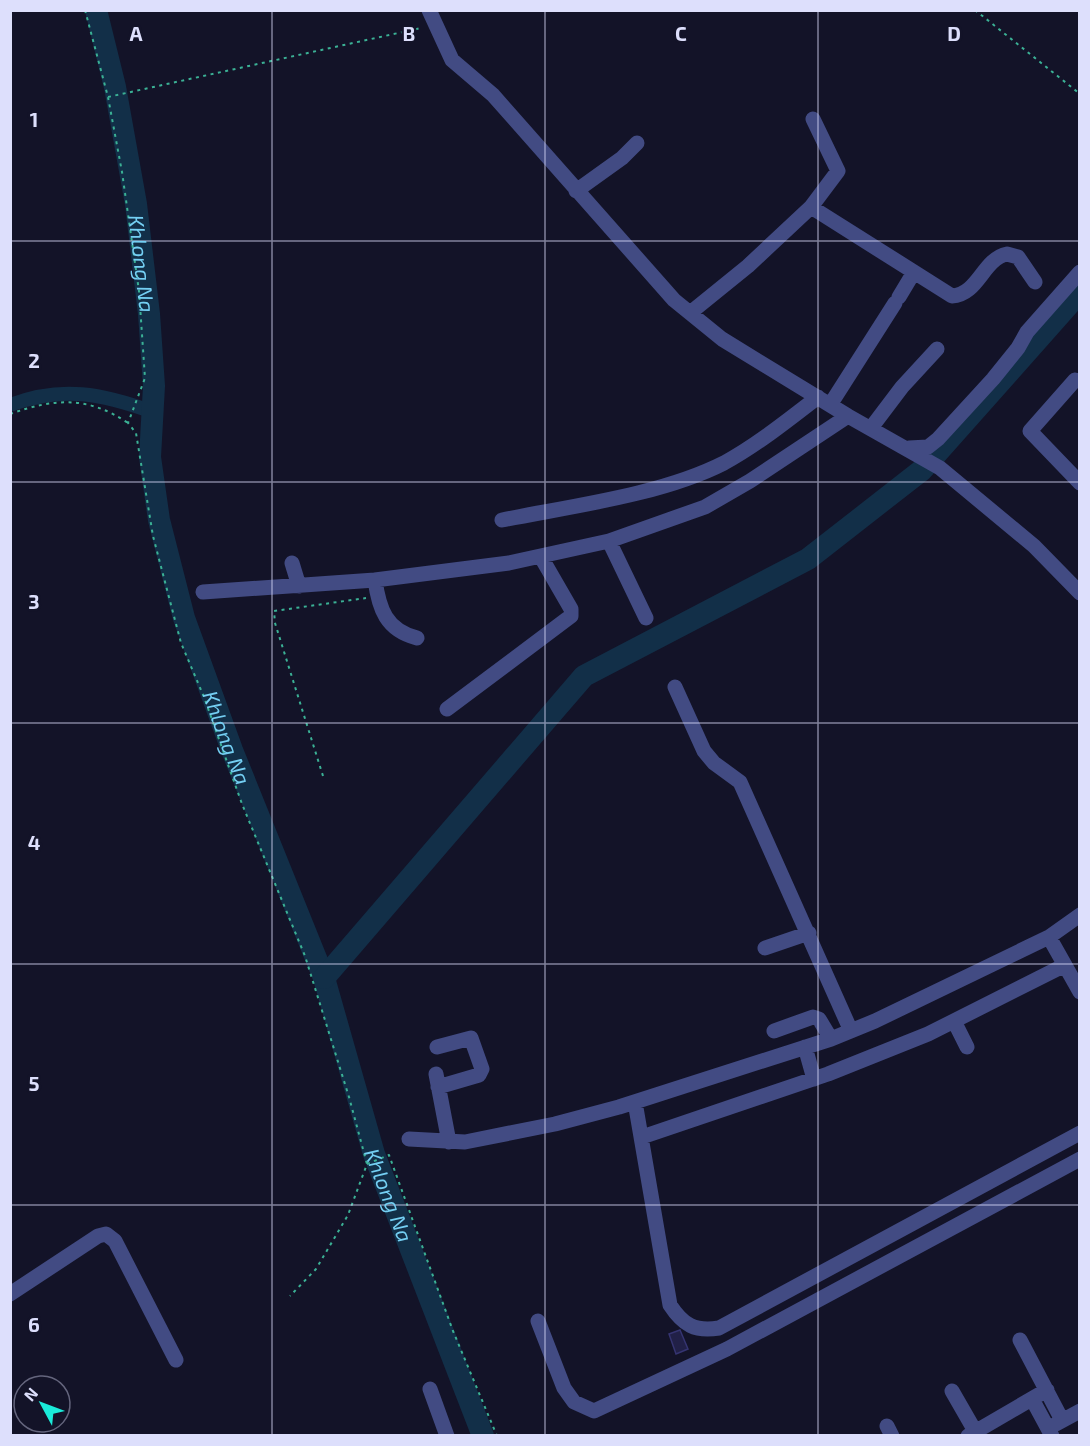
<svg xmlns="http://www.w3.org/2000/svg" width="1090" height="1446" font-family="'Exo 2',sans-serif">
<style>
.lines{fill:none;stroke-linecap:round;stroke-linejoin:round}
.canal{stroke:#122f48;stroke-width:14}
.river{stroke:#122f48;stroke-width:22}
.building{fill:#212047;stroke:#353471;stroke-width:1.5}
.path{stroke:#3bb195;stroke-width:2;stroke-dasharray:3 4.5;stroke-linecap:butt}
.minor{stroke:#424b83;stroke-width:15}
.grid{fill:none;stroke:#dddffc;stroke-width:1.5;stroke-opacity:0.55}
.labels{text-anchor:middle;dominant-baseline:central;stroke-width:5;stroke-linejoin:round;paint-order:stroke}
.water-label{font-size:21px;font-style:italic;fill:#74cff3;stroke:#131328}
.grid-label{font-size:20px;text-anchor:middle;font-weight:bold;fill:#dddffc;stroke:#131328;stroke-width:5;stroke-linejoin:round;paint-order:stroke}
</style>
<rect width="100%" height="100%" fill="#131328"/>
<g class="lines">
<!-- canal -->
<path class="canal" d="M 10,405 C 62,385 103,394 153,412"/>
<!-- river -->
<g class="river">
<path id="s1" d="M 96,10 L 115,87 L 136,204 L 149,314 L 154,386 L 150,457 L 159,520 L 184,618 L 232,750 L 324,978 L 374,1154 L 483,1436"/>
<path d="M 324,978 L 584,676 L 808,559 L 922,470 L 1080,292"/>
</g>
</g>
<!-- building -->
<path class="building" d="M 680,1330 L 688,1349 L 676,1354 L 669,1334 Z"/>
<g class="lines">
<!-- path -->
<path class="path" d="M 85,10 L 108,97 L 122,172 L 139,291 L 145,378 L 128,423 L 136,433 L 153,536 L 181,643 L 204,697 L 242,804 L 305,956 L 349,1097 L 367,1164 L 348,1215 L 316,1269 L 290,1296
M 975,10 L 1080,94
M 108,97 L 421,28
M 10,414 C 55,398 88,396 128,423
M 323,776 L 275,623 L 274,611 L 366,598
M 367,1164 L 389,1155 L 453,1331 L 497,1436"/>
<!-- minor -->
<path class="minor" d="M 429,10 L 452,60 L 493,95 L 674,300 L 722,339 L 848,416 L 940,468 L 1034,546 L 1080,593
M 576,191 L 622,158 L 637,143
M 811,207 L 838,171 L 813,119
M 899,297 L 914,272
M 690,313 L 748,266 L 811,207 L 952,296 C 978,295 983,259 1007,254 L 1018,257 L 1035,282
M 1075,380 L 1030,431 L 1080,483
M 830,405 L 895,303
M 871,428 L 902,387 L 937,349
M 909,448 L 928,447 L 938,439 L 993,379 L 1018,348 L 1027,332 L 1080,272
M 502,520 C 572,506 661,495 724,463 C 757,445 788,420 818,397
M 609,541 L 646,618
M 292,563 L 299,586
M 375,580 C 379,609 386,630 417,638
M 203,592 L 375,580 L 509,563 L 609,541 L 705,507 L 750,481 L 848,416
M 675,687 L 704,751 L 714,763 L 740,782 L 851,1031
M 447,709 L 571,616 L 571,609 L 541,557
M 1049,937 L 1080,992
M 765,948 L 809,933
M 954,1021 L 967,1047
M 774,1031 L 813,1017 L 819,1019 L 831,1039
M 437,1047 L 471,1038 L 482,1069 L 479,1075 L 438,1087
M 805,1047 L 814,1079
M 436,1074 L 449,1142
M 635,1102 L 670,1305 C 683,1325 695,1332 719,1328 L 1080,1133
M 642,1137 L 828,1074 L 928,1034 L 1065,965
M 409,1139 L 465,1142 L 555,1124 L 619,1107 L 831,1039 L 875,1021 L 1049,937 L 1080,915
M 10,1294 L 98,1236 L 106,1234 L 115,1241 L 176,1360
M 538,1321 L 564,1388 L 574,1402 L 594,1411 L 727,1349 L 1080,1159
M 1020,1340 L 1062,1420
M 430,1389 L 447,1436
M 952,1391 L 975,1431
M 1032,1399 L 1052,1436
M 1056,1424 L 1080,1411
M 887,1426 L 892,1436
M 968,1436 L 1047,1390"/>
</g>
<!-- grid -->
<path class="grid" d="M 272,10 L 272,1436M 545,10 L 545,1436M 818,10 L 818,1436M 10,241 L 1080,241M 10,482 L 1080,482M 10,723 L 1080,723M 10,964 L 1080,964M 10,1205 L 1080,1205"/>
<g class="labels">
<!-- water labels -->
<g class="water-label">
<text stroke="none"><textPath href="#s1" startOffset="258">Khlong Na</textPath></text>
<text stroke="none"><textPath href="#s1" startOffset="744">Khlong Na</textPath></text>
<text stroke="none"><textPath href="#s1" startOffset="1230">Khlong Na</textPath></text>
</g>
</g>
<g class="grid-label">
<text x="136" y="41">A</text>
<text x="409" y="41">B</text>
<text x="681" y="41">C</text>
<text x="954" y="41">D</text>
<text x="34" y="127">1</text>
<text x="34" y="368">2</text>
<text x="34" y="609">3</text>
<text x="34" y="850">4</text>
<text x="34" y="1091">5</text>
<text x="34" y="1332">6</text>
</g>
<!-- border -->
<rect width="1090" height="1446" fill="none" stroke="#dddffc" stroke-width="24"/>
<!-- north arrow -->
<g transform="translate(42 1404) rotate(311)"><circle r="28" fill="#131328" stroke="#64657d" stroke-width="1.5"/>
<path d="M0-4.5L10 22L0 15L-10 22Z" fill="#1aebd9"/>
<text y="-9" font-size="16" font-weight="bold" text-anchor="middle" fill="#dddffc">N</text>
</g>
</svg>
